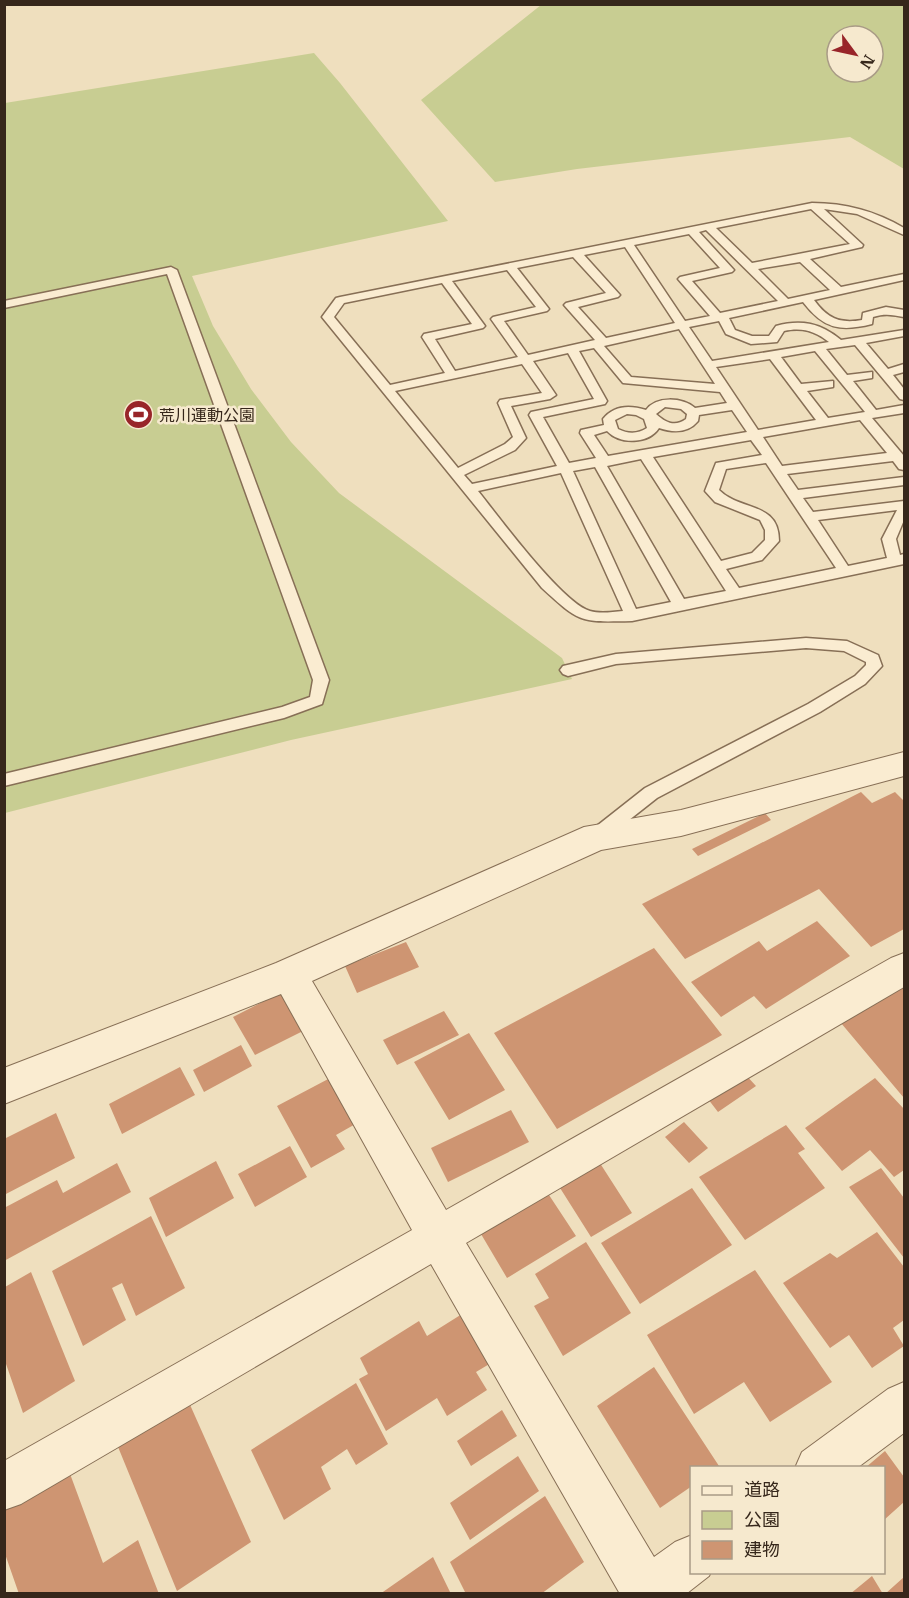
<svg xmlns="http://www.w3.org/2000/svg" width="909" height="1598" font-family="'IBM Plex Serif','Noto Sans JP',serif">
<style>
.green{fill:#c8cd92;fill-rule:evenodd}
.building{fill:#ce9572}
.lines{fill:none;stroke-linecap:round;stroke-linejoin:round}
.lane-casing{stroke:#876f56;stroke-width:3}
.street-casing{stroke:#876f56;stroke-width:2}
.lane{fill:#faecd1;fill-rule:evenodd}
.street{fill:#faecd1;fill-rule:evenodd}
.labels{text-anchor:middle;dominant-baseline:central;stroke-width:5;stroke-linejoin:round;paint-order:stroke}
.far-poi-label{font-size:16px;fill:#36271b;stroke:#f6e9ce;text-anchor:start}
</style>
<rect width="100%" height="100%" fill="#efdfbe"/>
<!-- green -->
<path class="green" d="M 541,5 L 904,5 L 904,169 L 850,137 L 577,169 L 495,182 L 421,100 ZM 837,36 L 873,36 L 873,72 L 837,72 Z
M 314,53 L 340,83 L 448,221 L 192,276 L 213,326 L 251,389 L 291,442 L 339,493 L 562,658 L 572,679 L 291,740 L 5,813 L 5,103 Z"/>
<!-- building -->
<path class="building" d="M 861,792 L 872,803 L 895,792 L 904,801 L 904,929 L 871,947 L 819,889 L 685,959 L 642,904 Z
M 765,813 L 771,820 L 698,856 L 692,849 Z
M 817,921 L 850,956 L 766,1009 L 754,996 L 721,1017 L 691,982 L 759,941 L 767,951 Z
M 406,942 L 419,967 L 357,993 L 345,966 Z
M 654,948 L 722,1035 L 557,1129 L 494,1033 Z
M 904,986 L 904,1098 L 841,1023 Z
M 284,991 L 307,1029 L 255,1055 L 233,1017 Z
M 444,1011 L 459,1035 L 397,1065 L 383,1040 Z
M 469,1033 L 505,1090 L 449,1120 L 414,1062 Z
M 241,1045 L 252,1066 L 204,1092 L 193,1070 Z
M 180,1067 L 195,1095 L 122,1134 L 109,1104 Z
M 744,1073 L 756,1086 L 718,1112 L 708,1099 Z
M 332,1077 L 359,1122 L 336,1135 L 345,1149 L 311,1168 L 277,1106 Z
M 875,1078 L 904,1109 L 904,1170 L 894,1177 L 870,1150 L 842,1171 L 805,1128 Z
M 511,1110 L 529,1142 L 448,1182 L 431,1148 Z
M 56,1113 L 75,1158 L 4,1195 L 4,1139 Z
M 684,1122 L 708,1148 L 689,1163 L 665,1137 Z
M 786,1125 L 805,1149 L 798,1153 L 825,1188 L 745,1240 L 699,1177 Z
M 290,1146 L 307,1177 L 255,1207 L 238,1174 Z
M 596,1157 L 632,1213 L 591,1237 L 555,1180 Z
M 216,1161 L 234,1198 L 166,1237 L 149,1198 Z
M 117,1163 L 131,1192 L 4,1261 L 4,1208 L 57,1180 L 63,1193 Z
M 881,1168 L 904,1198 L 904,1258 L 849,1187 Z
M 692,1188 L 732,1245 L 640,1304 L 601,1243 Z
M 549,1195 L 576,1236 L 507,1278 L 481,1234 Z
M 151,1216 L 185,1288 L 136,1316 L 122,1283 L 112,1288 L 126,1320 L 83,1346 L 52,1271 Z
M 877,1232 L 904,1267 L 904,1320 L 893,1328 L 904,1346 L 872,1368 L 849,1335 L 830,1348 L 783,1283 L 830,1253 L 837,1258 Z
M 586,1242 L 631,1313 L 563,1356 L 534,1306 L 549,1298 L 535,1274 Z
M 755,1270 L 832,1382 L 770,1422 L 744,1382 L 694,1414 L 647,1335 Z
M 31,1272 L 75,1381 L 23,1413 L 5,1361 L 5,1287 Z
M 462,1314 L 491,1363 L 476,1372 L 487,1390 L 447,1416 L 437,1398 L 386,1431 L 359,1379 L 368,1374 L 360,1358 L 419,1321 L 427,1336 Z
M 654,1367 L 719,1466 L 692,1468 L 692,1486 L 660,1508 L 597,1406 Z
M 356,1383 L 388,1444 L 356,1465 L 347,1449 L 321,1467 L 331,1489 L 284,1520 L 251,1450 Z
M 187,1398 L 251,1542 L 177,1591 L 116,1442 Z
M 502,1410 L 517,1436 L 471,1466 L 457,1441 Z
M 885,1451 L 904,1477 L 904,1502 L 884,1520 L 884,1468 L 865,1468 Z
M 518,1456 L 539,1491 L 470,1540 L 450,1503 Z
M 66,1463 L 103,1563 L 138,1540 L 159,1594 L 19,1594 L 4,1551 L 4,1501 Z
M 545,1496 L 584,1562 L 541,1594 L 466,1594 L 450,1562 Z
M 433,1557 L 451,1594 L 380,1594 Z
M 872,1576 L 883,1594 L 850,1594 Z
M 904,1577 L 904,1594 L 885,1594 Z"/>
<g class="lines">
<defs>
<path id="lane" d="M 812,203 C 846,203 875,211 904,228 L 904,235 L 857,214 L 824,209 L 863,245 L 862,247 L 810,259 L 841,287 L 904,274 L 904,280 L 814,300 C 827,318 839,324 862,320 L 863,313 L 886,307 L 904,310 L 904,317 C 892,315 886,313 873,317 L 872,324 C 840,332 824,329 803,302 L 729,318 L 735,330 L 752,336 L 769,336 L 776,326 C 801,319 821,323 841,340 L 904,330 L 904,336 L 866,343 L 888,369 L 904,364 L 904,372 L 893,375 L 904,389 L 904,400 L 900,399 L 855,345 L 826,349 L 847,375 L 872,372 L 872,378 L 853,381 L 876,410 L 904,405 L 904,413 L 872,418 L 904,456 L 904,470 L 899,469 L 893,461 L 787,474 L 798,490 L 904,477 L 904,485 L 803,498 L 813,512 L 904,501 L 904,520 L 896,539 L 900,555 L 904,554 L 904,564 L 632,621 C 581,622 581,624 542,588 L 322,317 L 336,298 L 340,297 ZM 811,209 L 850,244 L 752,263 L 716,228 ZM 706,230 L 778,301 L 720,313 L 692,281 L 732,272 L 734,270 L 699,232 ZM 689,234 L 720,268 L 680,277 L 678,279 L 710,316 L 685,321 L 634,245 ZM 625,247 L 675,323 L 606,338 L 578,307 L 618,297 L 620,295 L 584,255 ZM 573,257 L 606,293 L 566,303 L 564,305 L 595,340 L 528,355 L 504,321 L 547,311 L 549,309 L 517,268 ZM 800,262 L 830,290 L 788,299 L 758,269 ZM 507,270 L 536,307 L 493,317 L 491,319 L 518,357 L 455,371 L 435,339 L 483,328 L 485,326 L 452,281 ZM 442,283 L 472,324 L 424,334 L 422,337 L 445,373 L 390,385 L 334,317 L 344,303 ZM 719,321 L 726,334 L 751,344 L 777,342 L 784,331 C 802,327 815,331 829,342 L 712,361 L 689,327 ZM 679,329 L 715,384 L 631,377 L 604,346 ZM 594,348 L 623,383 L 720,392 L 727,403 L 695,408 C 682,397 656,396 646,410 C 630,405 614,405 603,419 L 604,425 L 581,430 L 580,433 L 596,458 L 569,463 L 543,417 L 605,404 L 607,401 L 579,351 ZM 815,351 L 865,412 L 828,418 L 807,391 L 833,387 L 833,381 L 801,384 L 781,357 ZM 568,353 L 594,399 L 531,412 L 529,415 L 557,466 L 472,484 L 464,475 L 515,450 L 526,438 L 511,406 L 550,399 L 556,395 L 533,361 ZM 770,359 L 816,420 L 758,430 L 716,367 ZM 522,364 L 542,393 L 500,400 L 498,403 L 513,437 L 505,444 L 458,468 L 395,391 ZM 665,407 L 681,409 L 687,414 L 686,419 C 675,427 666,423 656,414 ZM 732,410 L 747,432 L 608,456 L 594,435 L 607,431 C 620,445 649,444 659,428 C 674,433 688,433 698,421 L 699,415 ZM 627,414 L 636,415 L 644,419 L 647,428 C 638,434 628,434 618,429 L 615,420 ZM 860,420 L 887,453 L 782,466 L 763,437 ZM 751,440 L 762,455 L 716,463 L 705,491 L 715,502 L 760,520 L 765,530 L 765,540 L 752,553 L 721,561 L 653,457 ZM 641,459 L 726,591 L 684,599 L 607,466 ZM 766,463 L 836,568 L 739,588 L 726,569 L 762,560 L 779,541 C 779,501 741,512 719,490 L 726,469 ZM 595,467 L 671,602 L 636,609 L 573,471 ZM 561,473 L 623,611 C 612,612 600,614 590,611 C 562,603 499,517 478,491 ZM 897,510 L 882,539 L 887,558 L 848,566 L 818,520 Z
M 171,267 L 177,270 L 329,680 L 322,704 L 284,718 L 4,786 L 4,774 L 282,707 L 310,697 L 313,680 L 167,274 L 4,308 L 4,301 Z
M 806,638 L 847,641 L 878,655 L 882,666 L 865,684 L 820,712 L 657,798 L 605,839 L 599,841 L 593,839 L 591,834 L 593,829 L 645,788 L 808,704 L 855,676 L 866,665 L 866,662 L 844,651 L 806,648 L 616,664 L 568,676 L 563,674 L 560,670 L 563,666 L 616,654 Z"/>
<path id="street" d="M 904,752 L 904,776 L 681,836 L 601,850 L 312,981 L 446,1210 L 891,958 L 904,953 L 904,987 L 466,1243 L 654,1557 L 675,1542 L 692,1535 L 692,1572 L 711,1572 L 709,1576 L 686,1594 L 620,1594 L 431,1264 L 21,1504 L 4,1510 L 4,1461 L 412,1230 L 281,994 L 4,1104 L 4,1068 L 276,963 L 584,827 L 681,810 Z
M 904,1382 L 904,1433 L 857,1468 L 795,1468 L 802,1452 L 888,1389 Z"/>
</defs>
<!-- lane casing -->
<use href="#lane" class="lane-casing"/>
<!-- street casing -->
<use href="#street" class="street-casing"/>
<!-- lane -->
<use href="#lane" class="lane"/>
<!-- street -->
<use href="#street" class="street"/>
</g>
<!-- icons -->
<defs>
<symbol id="stadium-disc" viewBox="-11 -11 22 22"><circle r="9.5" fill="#982529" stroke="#f6e9ce"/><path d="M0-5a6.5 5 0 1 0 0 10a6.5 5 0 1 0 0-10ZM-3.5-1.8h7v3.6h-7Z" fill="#fff"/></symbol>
</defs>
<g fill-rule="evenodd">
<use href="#stadium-disc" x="122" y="398" width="33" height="33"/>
</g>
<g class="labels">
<!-- far-poi labels -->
<g class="far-poi-label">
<text x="159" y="415">荒川運動公園</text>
</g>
</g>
<!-- border -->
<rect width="909" height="1598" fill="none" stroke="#36271b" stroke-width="12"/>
<!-- legend -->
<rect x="690" y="1466" width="195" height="108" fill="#f6e9ce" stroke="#a99b86" stroke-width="1.5"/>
<rect x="702" y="1486" width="30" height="9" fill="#faecd1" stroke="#a99b86" stroke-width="1.5"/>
<text x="744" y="1496" font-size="18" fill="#36271b">道路</text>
<rect x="702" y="1511" width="30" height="18" fill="#c8cd92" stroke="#a99b86" stroke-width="1.5"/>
<text x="744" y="1526" font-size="18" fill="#36271b">公園</text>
<rect x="702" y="1541" width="30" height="18" fill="#ce9572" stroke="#a99b86" stroke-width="1.5"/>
<text x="744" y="1556" font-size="18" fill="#36271b">建物</text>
<!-- north arrow -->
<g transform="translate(855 54) rotate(123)"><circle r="28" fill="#f6e9ce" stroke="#a99b86" stroke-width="1.5"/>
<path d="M0-4.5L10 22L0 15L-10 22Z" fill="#982529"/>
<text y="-9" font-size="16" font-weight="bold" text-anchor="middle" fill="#36271b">N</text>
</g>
</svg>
